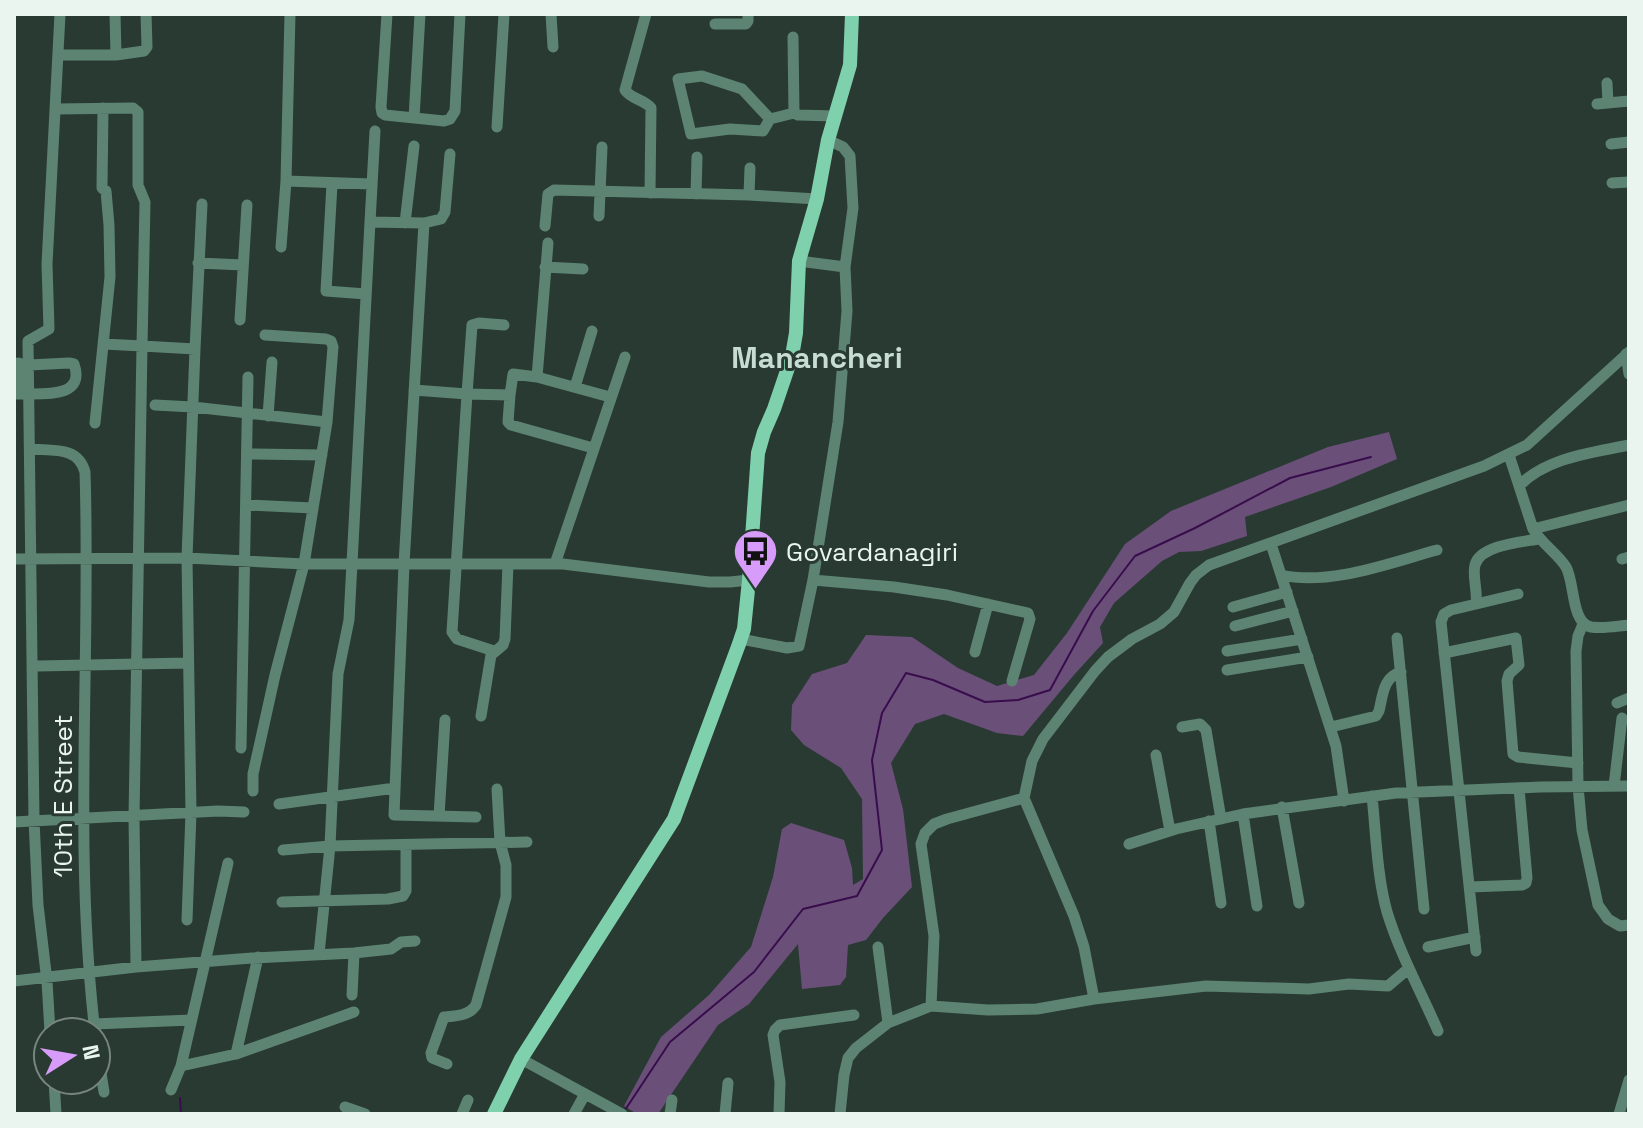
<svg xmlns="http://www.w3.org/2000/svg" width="1643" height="1128" font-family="'Space Grotesk',sans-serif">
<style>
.green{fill:#6a5079}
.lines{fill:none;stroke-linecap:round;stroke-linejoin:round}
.stream{stroke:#390d4d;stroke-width:2}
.minor{stroke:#5d8472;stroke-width:11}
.major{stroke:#7fd1ad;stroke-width:14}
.labels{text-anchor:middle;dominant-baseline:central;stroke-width:6;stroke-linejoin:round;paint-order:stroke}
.poi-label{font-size:26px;fill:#eaf5ef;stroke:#293a32;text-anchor:start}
.street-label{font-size:26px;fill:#eaf5ef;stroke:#293a32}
.quarter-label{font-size:30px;font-weight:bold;fill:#c7dcd2;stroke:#293a32}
</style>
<rect width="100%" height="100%" fill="#293a32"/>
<!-- green -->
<path class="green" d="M 1389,432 L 1397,459 L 1331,487 L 1245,517 L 1247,536 L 1201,551 L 1179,552 L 1162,561 L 1114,603 L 1100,627 L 1103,643 L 1073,676 L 1023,736 L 997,733 L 944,714 L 915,724 L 891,763 L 903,809 L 912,887 L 883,918 L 866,940 L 848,945 L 846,977 L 840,985 L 802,989 L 798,944 L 749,1004 L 718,1025 L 658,1114 L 637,1114 L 624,1106 L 661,1037 L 709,995 L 751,947 L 773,877 L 782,829 L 791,823 L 844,840 L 852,868 L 853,885 L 863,879 L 862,799 L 841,768 L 804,745 L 791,730 L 792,705 L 812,674 L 847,663 L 866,635 L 912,637 L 958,668 L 997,686 L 1034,675 L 1067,633 L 1125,544 L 1171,511 L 1328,447 Z"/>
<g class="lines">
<!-- stream -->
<path class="stream" d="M 180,1098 L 181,1114
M 625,1110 L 670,1042 L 754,972 L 803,909 L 857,896 L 882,850 L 872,760 L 882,713 L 906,673 L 933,680 L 985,702 L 1018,700 L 1050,690 L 1093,611 L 1135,556 L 1195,528 L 1290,478 L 1371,457"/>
<!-- minor -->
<path class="minor" d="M 290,14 L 286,181 L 371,184
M 387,14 L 381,107 L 382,113 L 385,115 L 444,121 L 450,119 L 455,111 L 460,14
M 551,14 L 553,47
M 646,14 L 625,90 C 632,100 644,99 651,108 L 650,193
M 715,24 L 746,24 L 748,21 L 748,14
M 793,37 L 794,113 L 798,115 L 835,116
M 58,55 L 116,55 L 115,14
M 116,55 L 144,51 L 147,47 L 146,14
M 1607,83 L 1608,103
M 1597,104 L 1629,101
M 56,109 L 133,108 L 138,112 L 138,185 L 145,202 L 142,346 L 195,349 L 187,558 L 191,813 L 187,920
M 414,118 L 420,14
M 770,119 L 763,131 L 730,129 L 691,134 L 678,79 L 702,76 L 742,89 L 770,119 L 794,113
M 497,127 L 504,14
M 1611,144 L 1629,142
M 1612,183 L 1629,182
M 332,184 L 326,291 L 366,294
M 696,194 L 697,157
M 749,195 L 750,168
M 599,216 L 602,147
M 370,222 L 375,131
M 405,223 L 414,146
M 424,223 L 404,564 L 394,815 L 476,817
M 545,226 L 548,194 L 554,190 L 749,195 L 817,199
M 281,247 L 286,181
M 799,261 L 845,267
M 198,263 L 243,265
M 545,267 L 583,269
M 240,320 L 247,205
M 104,344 L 142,346 L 134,817 L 136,967
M 195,349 L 202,204
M 1626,354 L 1629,374
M 14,363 L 29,365 L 69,363 L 74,364 C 87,401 36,393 14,394
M 537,377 L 610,397
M 575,387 L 592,331
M 414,390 L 467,394 L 472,325 L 479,323 L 504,325
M 19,394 L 19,363
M 510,395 L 513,374 L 537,377 L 548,243
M 155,405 L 193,407 L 327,422
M 268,416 L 272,362
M 95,423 L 110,277 L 109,225 L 106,191 L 102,188 L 103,108
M 30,449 C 53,451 78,446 85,472 C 91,659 73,846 95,1032
M 247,454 L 322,455
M 1509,455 L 1533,529 C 1542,544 1557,553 1566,567 C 1575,583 1571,623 1591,627 C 1603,629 1617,626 1629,625
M 1519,486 C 1547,457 1592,453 1629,445
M 246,505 L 313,508
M 1533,529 L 1629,505
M 1271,544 L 1336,746 L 1344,801
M 14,559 L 187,558 L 304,564 L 563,564 L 709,582 L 730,582 L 749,580
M 1622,559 L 1629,557
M 555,564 L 625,357
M 1281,575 C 1330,586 1389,563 1437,550
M 813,580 L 894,587 L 947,595 L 1028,613 L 1030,619 L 1012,681
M 1476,604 C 1478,591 1472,576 1475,565 C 1480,545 1522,542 1539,539
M 1233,607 L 1287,592
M 1583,624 L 1578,636 L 1576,651 L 1578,786 L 1582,830 L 1598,905 L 1608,919 L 1620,926 L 1629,925
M 1235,626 L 1293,611
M 1397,638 L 1424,909
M 741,639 L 787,648 L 799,646 L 813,580 L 838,422 L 847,311 L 845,267 L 853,208 L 850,156 L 843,147 L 828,140
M 494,651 L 457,639 L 452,632 L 467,394 L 510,395 L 508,422 L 511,425 L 593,448
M 1227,651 L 1302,639
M 975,652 L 988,604
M 1444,653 L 1516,638 L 1519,665 L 1509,674 L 1507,681 L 1513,754 L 1518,757 L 1578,763
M 38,666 L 188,663
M 1227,670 L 1308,657
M 1617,703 L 1629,698
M 481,716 L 491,655 L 503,645 L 505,639 L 508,564
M 1182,727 L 1200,724 L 1206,730 L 1221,819
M 1331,727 L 1376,716 L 1379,711 C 1383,695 1383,677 1401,672
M 241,748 L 248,377
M 1156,755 L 1170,831
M 1614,786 L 1622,718
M 253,791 L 253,774 L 275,675 L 304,564 L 327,422 L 333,347 L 331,341 L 326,339 L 265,335
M 1372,796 C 1376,834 1377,876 1387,912 C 1400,954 1421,992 1438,1031
M 279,804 L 395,788
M 1282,807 L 1299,903
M 1243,814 L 1257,906
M 439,816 L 445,720
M 1209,821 L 1221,903
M 14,822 L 218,811 L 244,812
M 1129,844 L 1176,829 L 1243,814 L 1396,793 L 1540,787 L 1629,786
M 283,850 L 330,846 L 527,842
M 1470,887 L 1522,885 L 1526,883 L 1527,878 L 1519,788
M 282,902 L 388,899 L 403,896 L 406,891 L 406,845
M 878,947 L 888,1023
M 1428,947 L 1475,937
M 1476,951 L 1441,622 L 1444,614 L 1451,610 L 1518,594
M 319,954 L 330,846 L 338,674 L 349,620 L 370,222 L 424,223 L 441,219 L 445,212 L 450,154
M 14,981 L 136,967 L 252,958 L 354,953 L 391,949 L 401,942 L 415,941
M 352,995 L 354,953
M 1094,999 L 1206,986 L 1309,989 L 1349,984 L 1388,986 L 1408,969
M 931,1006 L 988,1010 L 1037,1009 L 1094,999 L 1084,947 L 1074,916 L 1024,798
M 94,1024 L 191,1020
M 50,1032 L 47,981 L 38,905 L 34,820 L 28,341 L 49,329 L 47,264 L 60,14
M 96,1041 L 104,1092
M 236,1054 L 258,957
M 521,1059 L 622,1114
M 447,1064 L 432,1058 L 431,1053 L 444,1017 C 456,1016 469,1016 476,1005 L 506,897 L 506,865 L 500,842 L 497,789
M 181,1066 L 236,1054 L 354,1012
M 54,1080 L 56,1114
M 171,1090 L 181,1066 L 228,863
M 345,1107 L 365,1114
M 462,1114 L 468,1100
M 574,1114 L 585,1094
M 670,1114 L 672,1100
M 725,1114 L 728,1083
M 779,1114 L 780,1082 L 773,1035 L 775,1030 L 780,1025 L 854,1015
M 840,1114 L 844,1075 L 848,1058 L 856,1048 L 888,1023 L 931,1006 L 934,936 L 921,844 L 925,833 L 934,824 L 947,819 L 1024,798 L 1032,761 L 1043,739 L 1095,671 L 1108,657 L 1132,639 L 1160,624 L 1174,612 L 1190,583 L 1196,575 L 1209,565 L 1484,466 L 1527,445 L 1629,352
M 1619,1114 L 1629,1080"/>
<!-- major -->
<path class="major" d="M 494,1114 L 521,1059 L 674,819 L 739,644 L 744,629 L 749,580 L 758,453 L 764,432 L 774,409 L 792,356 L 796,333 L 799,261 L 817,199 L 828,140 L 850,65 L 852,14"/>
</g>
<!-- icons -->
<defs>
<symbol id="bus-pin" viewBox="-11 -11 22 30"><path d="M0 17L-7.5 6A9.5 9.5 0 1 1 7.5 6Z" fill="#d79bf9" stroke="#293a32"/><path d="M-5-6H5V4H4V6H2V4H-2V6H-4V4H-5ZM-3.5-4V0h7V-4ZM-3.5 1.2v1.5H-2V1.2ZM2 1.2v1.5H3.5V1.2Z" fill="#111"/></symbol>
</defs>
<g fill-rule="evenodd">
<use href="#bus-pin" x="730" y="526" width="51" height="69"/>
</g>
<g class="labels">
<!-- poi labels -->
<g class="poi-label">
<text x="786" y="552">Govardanagiri</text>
</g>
<!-- street labels -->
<g class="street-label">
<text transform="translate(63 796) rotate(-90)">10th E Street</text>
</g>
<!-- quarter labels -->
<g class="quarter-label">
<text x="817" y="357">Manancheri</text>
</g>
</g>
<!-- border -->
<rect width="1643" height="1128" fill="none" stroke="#eaf5ef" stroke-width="32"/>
<!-- north arrow -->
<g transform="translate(72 1056) rotate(79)"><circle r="38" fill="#293a32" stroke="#76857e" stroke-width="2"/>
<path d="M0-6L14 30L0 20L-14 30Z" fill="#d79bf9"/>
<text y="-12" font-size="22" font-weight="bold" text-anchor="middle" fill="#eaf5ef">N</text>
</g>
</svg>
